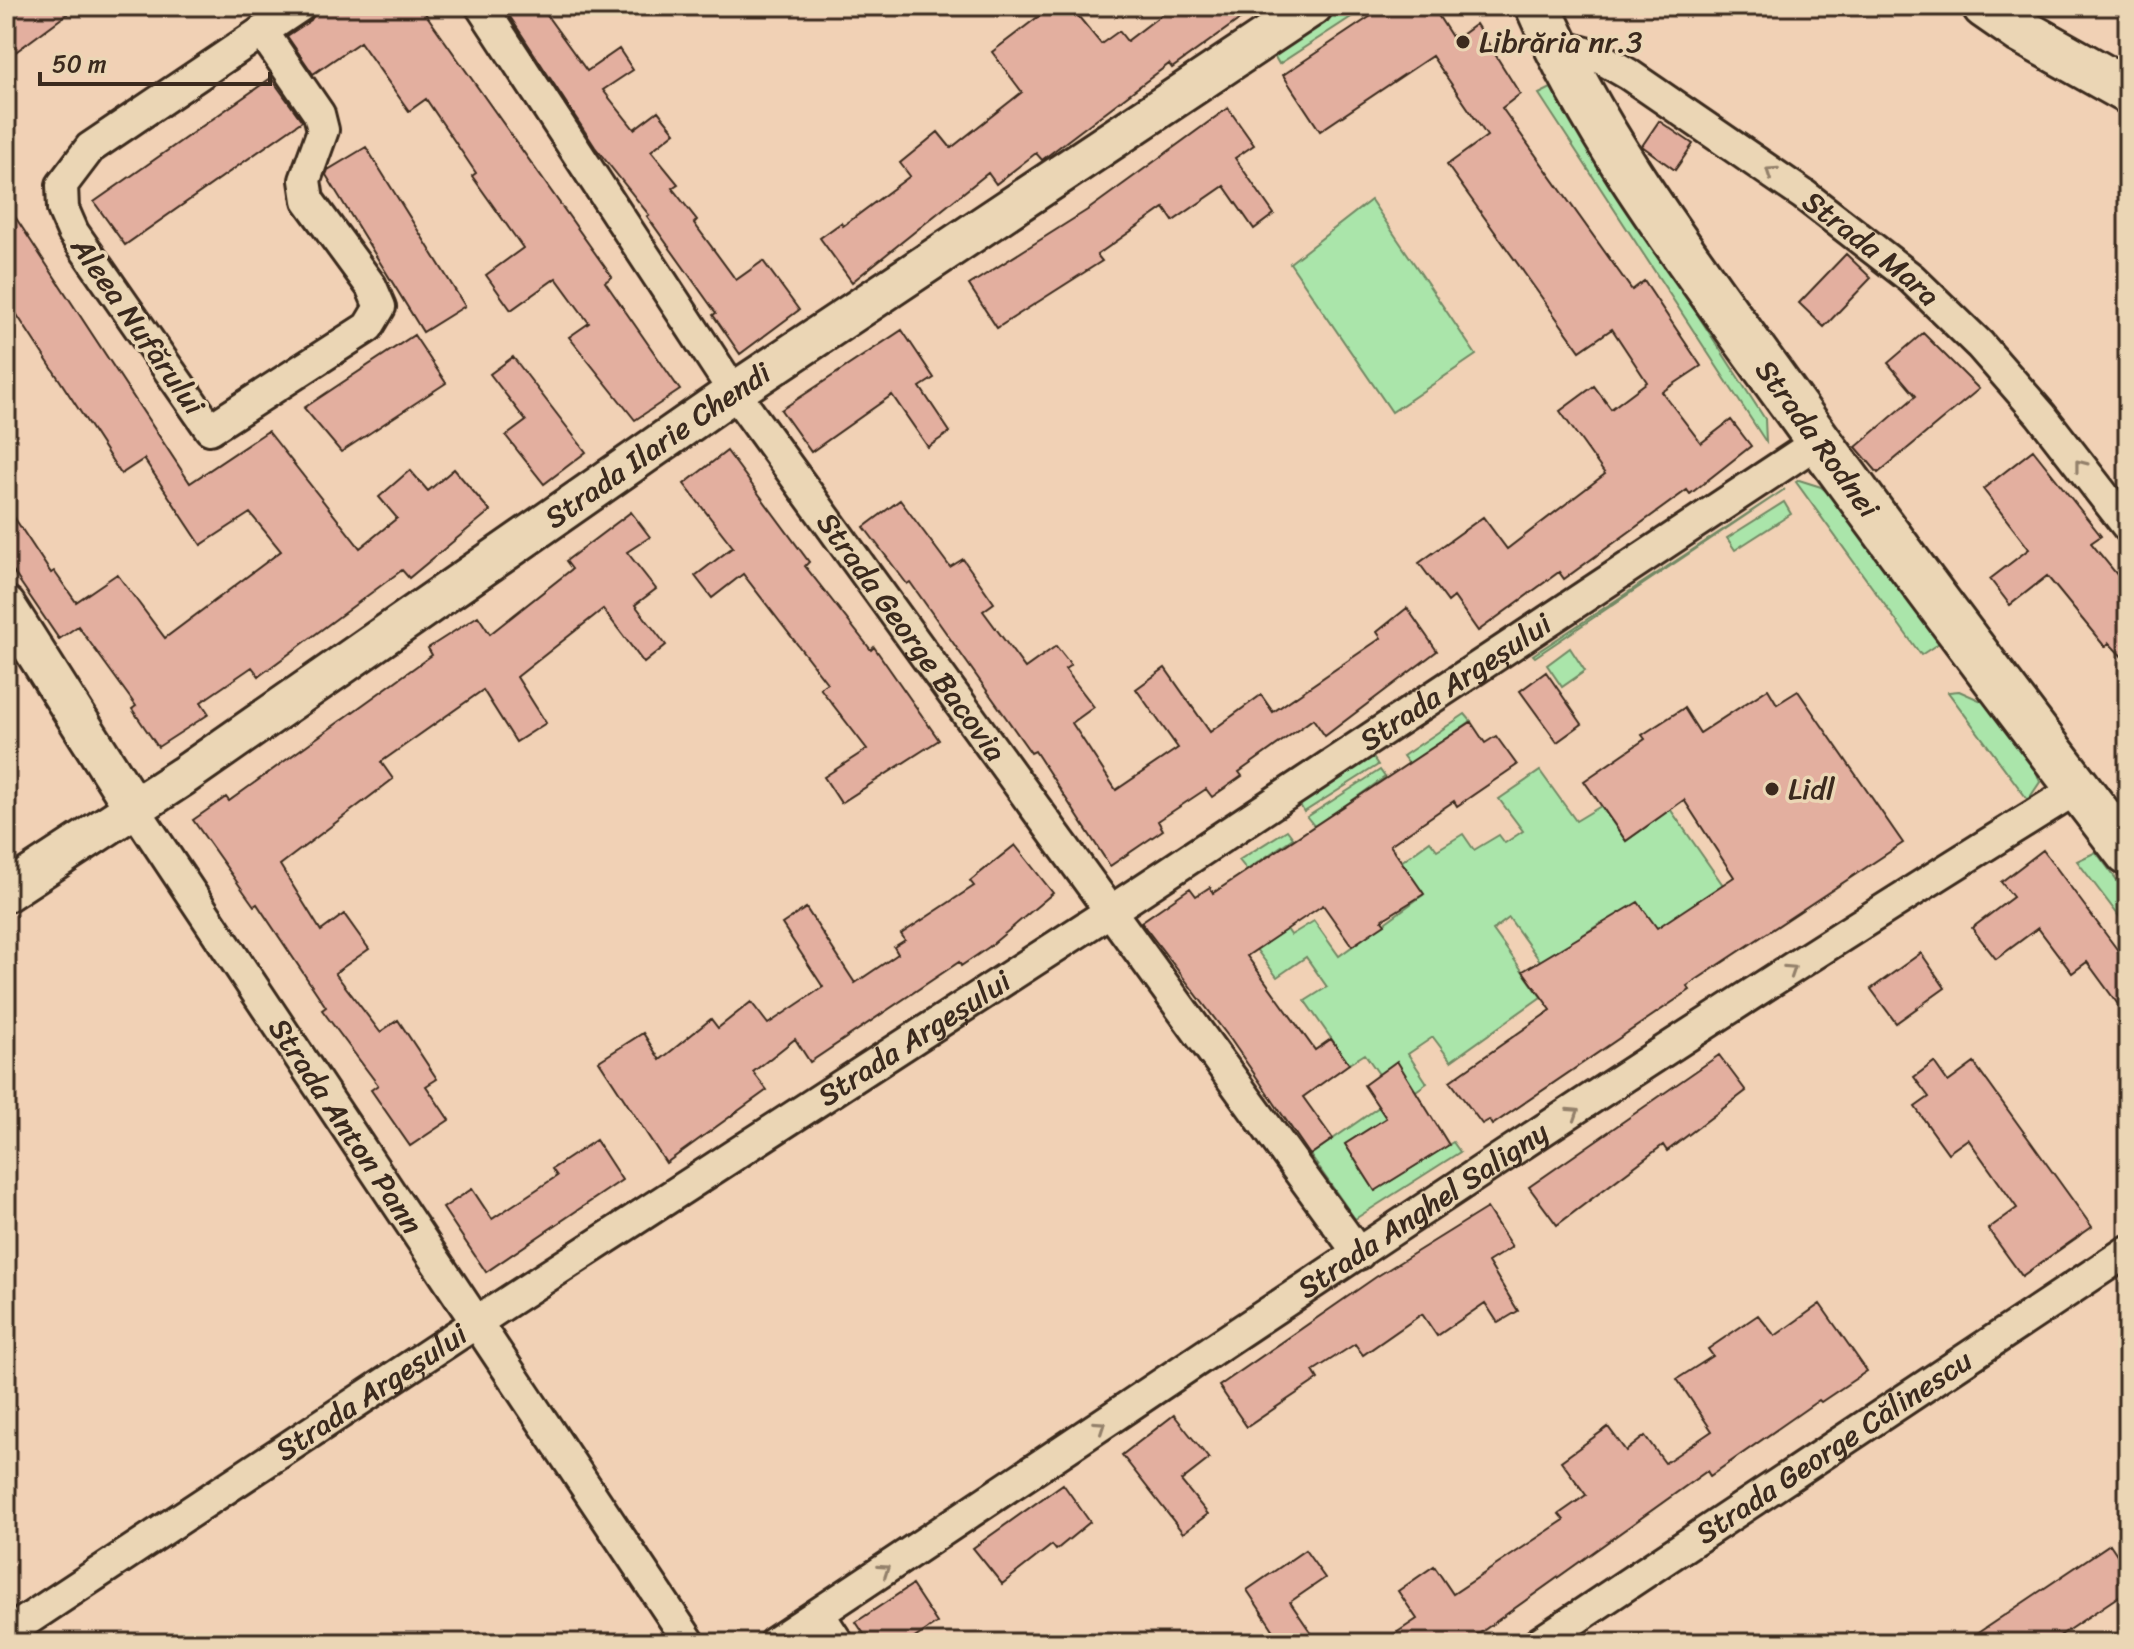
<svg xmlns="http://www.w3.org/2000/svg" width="2134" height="1649" font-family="Sriracha,sans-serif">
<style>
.green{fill:#aae5aa;stroke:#728864;stroke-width:2}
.building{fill:#e3af9f;stroke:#3b2a1e;stroke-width:2}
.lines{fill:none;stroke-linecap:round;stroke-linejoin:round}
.minor-casing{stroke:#3b2a1e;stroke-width:36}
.tertiary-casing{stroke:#3b2a1e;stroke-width:44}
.secondary-casing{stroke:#3b2a1e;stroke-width:50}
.minor{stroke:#ebd6b5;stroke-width:30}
.tertiary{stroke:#ebd6b5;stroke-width:38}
.secondary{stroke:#ebd6b5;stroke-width:44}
.oneway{stroke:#93806a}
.poi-dot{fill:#3b2a1e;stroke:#ebd6b5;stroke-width:3}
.labels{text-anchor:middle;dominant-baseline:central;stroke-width:7;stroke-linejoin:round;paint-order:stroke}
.poi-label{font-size:30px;fill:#3b2a1e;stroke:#ebd6b5;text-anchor:start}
.street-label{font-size:30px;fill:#3b2a1e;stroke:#ebd6b5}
</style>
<rect width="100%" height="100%" fill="#f1d1b5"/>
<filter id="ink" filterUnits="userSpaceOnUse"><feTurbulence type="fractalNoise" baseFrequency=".0125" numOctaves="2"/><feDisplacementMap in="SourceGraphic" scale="16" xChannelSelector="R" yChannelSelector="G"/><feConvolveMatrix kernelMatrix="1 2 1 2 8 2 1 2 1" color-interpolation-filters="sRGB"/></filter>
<g filter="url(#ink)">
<!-- green -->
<path class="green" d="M 1341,6 L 1368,6 L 1279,64 L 1271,50 Z
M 1551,88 L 1765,419 L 1766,442 L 1539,94 Z
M 1371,200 L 1476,355 L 1392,412 L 1290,263 Z
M 1799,480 L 1821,487 L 1837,500 L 1942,641 L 1921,655 L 1796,482 Z
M 1785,489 L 1535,657 L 1533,655 Z
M 1784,502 L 1791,514 L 1735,550 L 1727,538 Z
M 1570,648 L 1585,671 L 1562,687 L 1547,665 Z
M 1959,691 L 1984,702 L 2036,771 L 2040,782 L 2028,800 L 1948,692 Z
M 1465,714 L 1471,721 L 1409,764 L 1403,756 Z
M 1372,756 L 1378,765 L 1304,812 L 1299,803 Z
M 1380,770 L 1385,777 L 1315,827 L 1307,817 Z
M 1540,771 L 1576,821 L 1601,806 L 1626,841 L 1670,809 L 1723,885 L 1624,957 L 1601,923 L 1583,935 L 1551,976 L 1509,918 L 1493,930 L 1541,997 L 1451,1061 L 1433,1037 L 1408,1054 L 1427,1083 L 1399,1103 L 1365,1054 L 1349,1064 L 1305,1001 L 1327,987 L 1306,957 L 1277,977 L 1256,949 L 1287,929 L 1291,935 L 1314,921 L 1339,956 L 1423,895 L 1401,862 L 1430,841 L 1437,850 L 1463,834 L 1474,850 L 1499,835 L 1505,843 L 1523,831 L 1499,799 Z
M 1287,830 L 1293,838 L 1247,870 L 1239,860 Z
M 2096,852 L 2128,895 L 2128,928 L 2077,861 Z
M 1379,1107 L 1386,1118 L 1345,1144 L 1375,1191 L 1453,1142 L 1460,1152 L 1355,1219 L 1310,1155 Z"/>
<!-- building -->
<path class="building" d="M 6,6 L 78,6 L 6,59 Z
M 318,6 L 420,6 L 612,277 L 605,282 L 680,390 L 635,420 L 569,337 L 589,323 L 556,278 L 511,310 L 486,275 L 523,248 L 472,176 L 476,173 L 426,99 L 409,111 L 360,42 L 313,74 L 287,36 L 311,20 Z
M 503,6 L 540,6 L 587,71 L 619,49 L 633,70 L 603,90 L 634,129 L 658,111 L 675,132 L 651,151 L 678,184 L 672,188 L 697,220 L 694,223 L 736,280 L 763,261 L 799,310 L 740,354 L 713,315 L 716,313 L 647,216 L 649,215 L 595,147 Z
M 1052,6 L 1070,6 L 1101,44 L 1119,31 L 1127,41 L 1173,6 L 1258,6 L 1172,68 L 1169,64 L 1042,160 L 1036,153 L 996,184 L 988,173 L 852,282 L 820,238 L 841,223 L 843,226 L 910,176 L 900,163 L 938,132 L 951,148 L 1022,92 L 992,52 Z
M 1386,6 L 1432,6 L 1454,40 L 1476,24 L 1520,94 L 1502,108 L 1632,290 L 1644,281 L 1701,366 L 1662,392 L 1701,443 L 1731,420 L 1751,446 L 1690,494 L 1687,490 L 1564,579 L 1559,572 L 1478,631 L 1454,597 L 1448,602 L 1419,563 L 1483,517 L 1507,549 L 1605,474 L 1560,411 L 1594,386 L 1611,409 L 1647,382 L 1612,329 L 1580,351 L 1447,165 L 1487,136 L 1432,56 L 1320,131 L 1283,75 Z
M 271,78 L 302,121 L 125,245 L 94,202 Z
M 1228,108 L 1254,145 L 1235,158 L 1274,214 L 1254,229 L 1224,186 L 1173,221 L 1164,208 L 1097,255 L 1102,261 L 997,328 L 969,285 L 1089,209 Z
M 1659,121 L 1693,144 L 1675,170 L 1642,146 Z
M 366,147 L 465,306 L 423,332 L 326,175 L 328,170 Z
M 6,203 L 190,483 L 268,431 L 360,548 L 397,518 L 379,497 L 410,470 L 428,491 L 454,469 L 490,511 L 409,578 L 402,570 L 259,676 L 252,667 L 201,702 L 209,714 L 158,747 L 132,709 L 136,706 L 78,626 L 59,639 L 6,561 L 6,505 L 51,573 L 54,571 L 76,602 L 117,574 L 165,638 L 281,551 L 250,513 L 201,545 L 144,459 L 121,474 L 6,298 Z
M 1846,254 L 1871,278 L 1824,327 L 1799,303 Z
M 902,330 L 934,378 L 920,387 L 950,432 L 928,447 L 892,395 L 811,452 L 781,410 Z
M 1923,333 L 1979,389 L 1878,473 L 1856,447 L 1916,396 L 1888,363 Z
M 414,335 L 446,383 L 341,452 L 304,408 Z
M 513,357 L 586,452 L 544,484 L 506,436 L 526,421 L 490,374 Z
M 2033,450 L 2101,536 L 2091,543 L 2128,588 L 2128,663 L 2109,643 L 2105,647 L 2047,576 L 2010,605 L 1990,579 L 2029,549 L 1983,489 Z
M 727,451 L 809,562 L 805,566 L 871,650 L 874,647 L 939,740 L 841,803 L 824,777 L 867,749 L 820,688 L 827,683 L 743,574 L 712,598 L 695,576 L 733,547 L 684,484 Z
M 900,500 L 950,567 L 963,559 L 994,603 L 983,611 L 1025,668 L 1056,646 L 1071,665 L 1065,669 L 1094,707 L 1072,723 L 1116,790 L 1178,748 L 1136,689 L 1165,668 L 1210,732 L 1261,695 L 1273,712 L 1381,638 L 1377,632 L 1407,608 L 1437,651 L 1325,736 L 1313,719 L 1239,772 L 1242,776 L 1212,797 L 1206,789 L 1158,821 L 1163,830 L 1110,866 L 1035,751 L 1031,753 L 910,582 L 907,584 L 864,527 Z
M 631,512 L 650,537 L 627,552 L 656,589 L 635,605 L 666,645 L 644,663 L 603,609 L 517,677 L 546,723 L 516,742 L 483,690 L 381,762 L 393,779 L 280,865 L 321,931 L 344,914 L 369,949 L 335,973 L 380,1032 L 398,1020 L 437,1079 L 426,1086 L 449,1120 L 410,1146 L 371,1090 L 378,1085 L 322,1010 L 326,1007 L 257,904 L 254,906 L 193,820 L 226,797 L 229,801 L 432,655 L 428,648 L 478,616 L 490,634 L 572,569 L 566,561 Z
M 1546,672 L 1582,724 L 1557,742 L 1520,691 Z
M 1768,689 L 1777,704 L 1798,691 L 1903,843 L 1687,986 L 1690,990 L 1492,1125 L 1489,1120 L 1482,1124 L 1450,1081 L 1551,1010 L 1523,971 L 1638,902 L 1657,928 L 1734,877 L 1684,800 L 1626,841 L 1584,781 L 1645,739 L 1642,735 L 1684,708 L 1700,733 Z
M 1471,722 L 1485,743 L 1496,736 L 1517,765 L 1457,806 L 1454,801 L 1390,845 L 1424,894 L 1382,920 L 1385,924 L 1352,946 L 1323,905 L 1247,956 L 1315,1050 L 1331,1039 L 1349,1064 L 1303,1097 L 1333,1139 L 1310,1155 L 1231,1040 L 1141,922 L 1190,888 L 1196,896 L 1210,887 L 1213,893 Z
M 1015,845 L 1053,893 L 989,947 L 961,966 L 959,962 L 810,1062 L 795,1039 L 753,1072 L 767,1090 L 666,1163 L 599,1061 L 643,1033 L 660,1060 L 711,1019 L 718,1028 L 751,1002 L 768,1024 L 823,987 L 782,924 L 806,908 L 855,983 L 898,954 L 894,947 L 905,940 L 901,934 L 974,886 L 970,881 Z
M 2043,850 L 2128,964 L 2128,1018 L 2087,962 L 2072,973 L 2038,928 L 1996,959 L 1972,928 L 2013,897 L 2001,882 Z
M 1921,953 L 1945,988 L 1896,1023 L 1871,989 Z
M 1719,1055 L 1746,1091 L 1667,1151 L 1663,1145 L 1557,1225 L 1529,1187 Z
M 1397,1061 L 1449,1145 L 1375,1191 L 1345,1144 L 1386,1118 L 1364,1085 Z
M 1934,1062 L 1948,1082 L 1974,1063 L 2092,1227 L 2022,1276 L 1988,1229 L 2017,1208 L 1968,1139 L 1948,1153 L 1915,1107 L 1929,1097 L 1914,1077 Z
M 596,1140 L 622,1180 L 486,1272 L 443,1208 L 472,1189 L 492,1219 L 557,1176 L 552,1169 Z
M 1487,1208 L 1512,1247 L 1488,1262 L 1518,1311 L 1498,1323 L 1485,1303 L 1437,1336 L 1422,1314 L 1363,1355 L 1355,1344 L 1313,1371 L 1318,1379 L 1247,1427 L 1219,1386 L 1376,1277 Z
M 1820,1304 L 1867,1371 L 1821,1402 L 1819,1400 L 1710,1476 L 1707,1471 L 1466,1643 L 1381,1643 L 1417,1619 L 1398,1591 L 1434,1566 L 1453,1594 L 1564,1520 L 1559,1514 L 1586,1495 L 1561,1461 L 1608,1427 L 1626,1451 L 1645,1436 L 1665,1463 L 1712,1431 L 1677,1379 L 1713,1356 L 1708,1349 L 1758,1315 L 1775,1336 Z
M 1174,1415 L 1209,1459 L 1181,1481 L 1208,1514 L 1183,1533 L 1122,1455 Z
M 1063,1484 L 1090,1522 L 1056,1550 L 1052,1545 L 1002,1584 L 973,1548 Z
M 2110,1544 L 2128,1571 L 2128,1590 L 2049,1643 L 1963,1643 Z
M 1305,1550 L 1325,1578 L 1290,1602 L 1318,1643 L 1282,1643 L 1247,1590 Z
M 912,1585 L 937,1623 L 907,1643 L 870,1643 L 856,1622 Z"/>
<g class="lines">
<defs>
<g id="minor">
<path id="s1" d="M 481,6 L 734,392 L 1359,1254"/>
<path d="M 262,31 L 319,114 L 323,130 L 305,180 L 308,200 L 371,286 L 380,307 L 368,327 L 210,429 L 73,232 L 63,209 L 62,185 L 90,148 L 300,6"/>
<path id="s2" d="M 1554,44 L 1597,56 L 1628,74 L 1804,195 L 1911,278 L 1980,345 L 2041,415 L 2128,527"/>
<path id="s3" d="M 134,808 L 690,1643"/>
<path d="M 819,1614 L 838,1643"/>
<path id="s4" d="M 6,1634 L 497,1309 L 1109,912 L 1819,441"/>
<path id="s5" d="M 774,1643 C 1207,1356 1636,1060 2078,788"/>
<path id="s6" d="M 1539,1643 L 2128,1251"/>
</g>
<g id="tertiary">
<path d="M 6,606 L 134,808"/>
<path id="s7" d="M 6,892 L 183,776 L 722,400 L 1313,6"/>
</g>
<g id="secondary">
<path id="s8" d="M 1538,6 C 1595,137 1683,253 1766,368 C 1884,532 2005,693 2128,853"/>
<path d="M 1985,6 L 2021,31 L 2128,91"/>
</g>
</defs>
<!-- minor casing -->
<use href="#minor" class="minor-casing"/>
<!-- tertiary casing -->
<use href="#tertiary" class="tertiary-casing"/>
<!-- secondary casing -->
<use href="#secondary" class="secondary-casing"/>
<!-- minor -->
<use href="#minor" class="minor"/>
<!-- tertiary -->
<use href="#tertiary" class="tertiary"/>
<!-- secondary -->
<use href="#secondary" class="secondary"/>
</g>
<!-- one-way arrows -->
<defs><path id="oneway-chevron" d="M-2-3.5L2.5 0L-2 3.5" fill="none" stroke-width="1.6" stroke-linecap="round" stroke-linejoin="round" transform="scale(2)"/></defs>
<g class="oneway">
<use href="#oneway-chevron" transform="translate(1771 172) rotate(-146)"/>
<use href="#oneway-chevron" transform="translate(2080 465) rotate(-128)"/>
<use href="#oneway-chevron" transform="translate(1791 970) rotate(-33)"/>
<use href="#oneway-chevron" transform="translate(1574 1113) rotate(-33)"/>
<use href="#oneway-chevron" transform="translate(1100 1426) rotate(-34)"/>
<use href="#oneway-chevron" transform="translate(884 1570) rotate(-34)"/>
</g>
</g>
<!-- markers -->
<g class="poi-dot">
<circle cx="1463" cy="42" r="8"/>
<circle cx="1772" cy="789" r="8"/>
</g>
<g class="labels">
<!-- poi labels -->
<g class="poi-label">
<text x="1479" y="42">Librăria nr.3</text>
<text x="1788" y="789">Lidl</text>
</g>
<!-- street labels -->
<g class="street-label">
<text stroke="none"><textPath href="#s2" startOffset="380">Strada Mara</textPath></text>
<text transform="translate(138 326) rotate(55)">Aleea Nufărului</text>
<text stroke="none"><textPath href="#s8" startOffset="516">Strada Rodnei</textPath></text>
<text stroke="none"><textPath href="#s7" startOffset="790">Strada Ilarie Chendi</textPath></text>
<text stroke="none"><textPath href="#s1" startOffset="764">Strada George Bacovia</textPath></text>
<text stroke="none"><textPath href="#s4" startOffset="1734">Strada Argeșului</textPath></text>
<text stroke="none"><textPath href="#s4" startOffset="1086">Strada Argeșului</textPath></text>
<text stroke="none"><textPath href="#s3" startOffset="382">Strada Anton Pann</textPath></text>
<text stroke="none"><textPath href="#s5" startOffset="780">Strada Anghel Saligny</textPath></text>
<text stroke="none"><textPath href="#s4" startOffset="438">Strada Argeșului</textPath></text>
<text stroke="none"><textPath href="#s6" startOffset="354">Strada George Călinescu</textPath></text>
</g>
</g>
<!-- margin -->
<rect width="2134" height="1649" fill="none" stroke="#ebd6b5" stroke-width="32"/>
<rect x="16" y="16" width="2102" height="1617" fill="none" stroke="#3b2a1e" stroke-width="3" filter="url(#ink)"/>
<!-- scale -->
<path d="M40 72v12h230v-12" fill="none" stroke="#3b2a1e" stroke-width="4"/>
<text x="52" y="72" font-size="24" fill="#3b2a1e" stroke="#ebd6b5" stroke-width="6" paint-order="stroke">50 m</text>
</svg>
